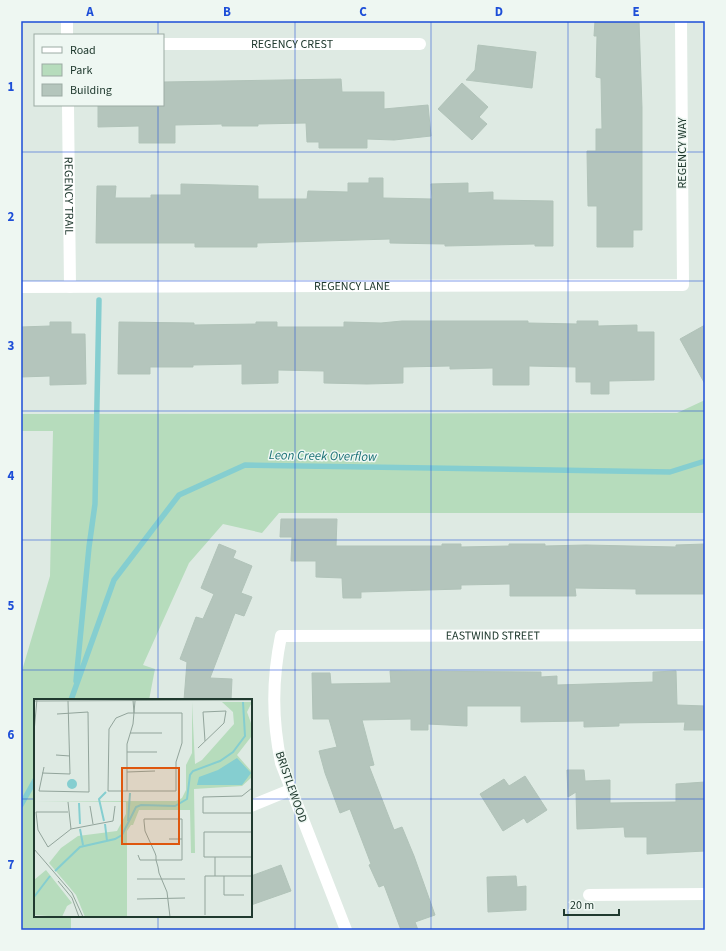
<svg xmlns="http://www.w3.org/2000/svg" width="726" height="951" font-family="'Source Sans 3',sans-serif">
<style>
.green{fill:#b6dcbc}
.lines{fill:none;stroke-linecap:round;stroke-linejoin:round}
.stream{stroke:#85ced0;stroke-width:5.5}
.building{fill:#b4c5bc;stroke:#b1c3b9}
.minor{stroke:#fff;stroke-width:12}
.grid{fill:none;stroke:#1d4ed8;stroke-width:1;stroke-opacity:0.55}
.labels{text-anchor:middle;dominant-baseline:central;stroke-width:3;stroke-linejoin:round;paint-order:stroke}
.street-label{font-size:12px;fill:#203a2f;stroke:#eef7f2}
.water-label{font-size:13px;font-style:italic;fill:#1a7175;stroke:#eef7f2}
.inset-river{fill:none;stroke:#85ced0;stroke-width:2}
.inset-road{fill:none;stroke:#92a49b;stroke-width:1}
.view{fill:#de570e;fill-opacity:0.15;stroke:#de570e;stroke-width:2}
.inset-edge{fill:none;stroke:#203a2f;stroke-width:2}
.neatline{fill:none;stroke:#1d4ed8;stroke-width:1.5}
.grid-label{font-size:13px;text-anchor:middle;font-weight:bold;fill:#1d4ed8}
</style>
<rect width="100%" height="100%" fill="#deeae3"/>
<!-- green -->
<path class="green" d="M 705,400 L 705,513 L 279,513 L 262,533 L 223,524 L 189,563 L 143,665 L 155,669 L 149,700 L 35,700 L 35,916 L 71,916 L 71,930 L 21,930 L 21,674 L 50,576 L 53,431 L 21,431 L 21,414 L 677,413 Z"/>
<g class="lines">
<!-- stream -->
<path class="stream" d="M 76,681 L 89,547 L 95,504 L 99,300
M 71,700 L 114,580 L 179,495 L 245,465 L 670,472 L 705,461
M 21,805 L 35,780"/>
</g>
<!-- building -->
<path class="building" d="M 595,21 L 639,21 L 642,108 L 642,230 L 633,230 L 633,247 L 597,247 L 597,206 L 588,206 L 587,151 L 596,151 L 596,129 L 602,129 L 601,78 L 596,77 L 597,36 L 594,36 Z
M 478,45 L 536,52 L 532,88 L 466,80 L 475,70 Z
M 341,79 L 342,92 L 384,92 L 384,109 L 428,105 L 431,136 L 394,140 L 367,139 L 367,148 L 319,148 L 319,142 L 307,142 L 306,123 L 258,124 L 258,126 L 222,126 L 222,124 L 175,125 L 175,143 L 139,143 L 139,126 L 98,127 L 98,105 L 163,105 L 163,82 Z
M 462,83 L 488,107 L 479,117 L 487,124 L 472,140 L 438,109 Z
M 369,178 L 383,178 L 383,198 L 432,199 L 431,184 L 468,183 L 468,193 L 493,192 L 493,200 L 553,201 L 553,246 L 535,246 L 535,244 L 445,246 L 445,244 L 390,243 L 390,239 L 257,243 L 257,247 L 195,247 L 195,243 L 96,243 L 97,186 L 116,186 L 115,198 L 151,198 L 151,195 L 181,195 L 181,184 L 258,186 L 258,199 L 307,199 L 308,191 L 348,192 L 348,183 L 369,183 Z
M 402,321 L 528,321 L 528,323 L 577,324 L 577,321 L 598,321 L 598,326 L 637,325 L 637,332 L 654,332 L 654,380 L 609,381 L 609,394 L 591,394 L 591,382 L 576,382 L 576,367 L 529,366 L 529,385 L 493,385 L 493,368 L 450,369 L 450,366 L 403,367 L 403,383 L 367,384 L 324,383 L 324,371 L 278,370 L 278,383 L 242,384 L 242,364 L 193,365 L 193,367 L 150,367 L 150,374 L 118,374 L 119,322 L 194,323 L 194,325 L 256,324 L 256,322 L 277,322 L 277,327 L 344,327 L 344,322 L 381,323 Z
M 50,322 L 71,322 L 71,334 L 85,334 L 86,384 L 50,385 L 50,376 L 21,377 L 21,327 L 50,326 Z
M 705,325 L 705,384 L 680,339 Z
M 281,519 L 337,519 L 336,546 L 442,546 L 442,544 L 461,544 L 461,547 L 509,546 L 509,544 L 545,544 L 545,546 L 586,545 L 676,547 L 676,545 L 705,544 L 705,594 L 636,594 L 636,589 L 575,588 L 576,596 L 510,596 L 510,584 L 461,585 L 461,589 L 361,592 L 361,598 L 343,598 L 342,578 L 316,577 L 316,561 L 291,561 L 292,537 L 280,537 Z
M 219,544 L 236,551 L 233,558 L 252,566 L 241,593 L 252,597 L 244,616 L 235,613 L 210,678 L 232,679 L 231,700 L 184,700 L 187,662 L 180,659 L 196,617 L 203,619 L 214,594 L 201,588 Z
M 390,671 L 541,672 L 541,677 L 557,676 L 557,685 L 653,682 L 653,672 L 676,671 L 677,705 L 705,706 L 705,730 L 684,730 L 685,722 L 619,723 L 619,726 L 584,727 L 584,721 L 521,722 L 521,706 L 467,706 L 467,726 L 428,724 L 428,730 L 411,730 L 411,719 L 362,720 L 374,765 L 369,766 L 394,830 L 402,827 L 414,856 L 435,915 L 415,922 L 418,930 L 401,930 L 384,885 L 379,887 L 369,865 L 371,864 L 350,809 L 340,813 L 325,773 L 319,751 L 337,747 L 329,719 L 313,719 L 312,673 L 330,673 L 331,684 L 391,683 Z
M 567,770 L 584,770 L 585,781 L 610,780 L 610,803 L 676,802 L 676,784 L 705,782 L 705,851 L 647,854 L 647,837 L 625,837 L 624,827 L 577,829 L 576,792 L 568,797 Z
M 525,776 L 547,810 L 527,823 L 524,818 L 503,831 L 480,794 L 504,779 L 509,786 Z
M 281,865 L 291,891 L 251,905 L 251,876 Z
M 516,876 L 517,887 L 526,886 L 526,910 L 488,912 L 487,877 Z"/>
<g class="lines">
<!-- minor -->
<g class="minor">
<path d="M 67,21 L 67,35"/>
<path id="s1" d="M 163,44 L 420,44"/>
<path id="s2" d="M 68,105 L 70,287"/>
<path id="s3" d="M 21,287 L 683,285 L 681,21"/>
<path d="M 251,806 L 290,790"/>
<path d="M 589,895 L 705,894"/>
<path id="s4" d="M 346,930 L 281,763 C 272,719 272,680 281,636 L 705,635"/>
</g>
</g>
<!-- grid -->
<path class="grid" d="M 158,21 L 158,35M 295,21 L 295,930M 431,21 L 431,930M 568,21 L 568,930M 158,105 L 158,700M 21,152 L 705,152M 21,281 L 705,281M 21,411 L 705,411M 21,540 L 705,540M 21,670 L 705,670M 21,799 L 35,799M 251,799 L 705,799M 158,916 L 158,930"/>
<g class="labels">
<!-- street labels -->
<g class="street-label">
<text stroke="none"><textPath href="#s1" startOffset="129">REGENCY CREST</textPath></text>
<text transform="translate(682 153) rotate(-90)">REGENCY WAY</text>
<text stroke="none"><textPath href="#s2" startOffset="91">REGENCY TRAIL</textPath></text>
<text stroke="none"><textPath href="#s3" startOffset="331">REGENCY LANE</textPath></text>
<text stroke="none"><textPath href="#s4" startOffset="519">EASTWIND STREET</textPath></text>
<text transform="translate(291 787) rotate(71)">BRISTLEWOOD</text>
</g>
<!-- water labels -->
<g class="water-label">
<text transform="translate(323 456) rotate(1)">Leon Creek Overflow</text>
</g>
</g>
<!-- overview -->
<g transform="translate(34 699)">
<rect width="218" height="218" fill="#deeae3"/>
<path d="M 158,3 L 161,65 L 168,61 L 200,25 L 199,13 L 188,3 L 218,3 L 213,13 L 218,27 L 217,38 L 203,56 L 218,73 L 218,78 L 208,87 L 160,90 L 161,154 L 157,154 L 156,111 L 105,111 L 99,126 L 97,126 L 93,132 L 93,218 L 51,218 L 42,196 L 15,164 L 27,149 L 44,137 L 83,132 L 92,115 L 92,103 L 0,102 L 142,102 L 148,99 L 152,91 L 152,66 L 158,54 ZM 12,171 L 38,204 L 33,207 L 28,218 L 0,216 L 0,181 Z" fill="#b6dcbc"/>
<path d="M 203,59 L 217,74 L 208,86 L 163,86 L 165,78 L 184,71 ZM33 85a5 5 0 1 1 10 0a5 5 0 1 1-10 0Z" fill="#85ced0"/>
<path class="inset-river" d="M 45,104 L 46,125M 70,122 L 65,100 L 72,93M 94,122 L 96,94M 71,125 L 73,142M 46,130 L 49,146M 21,172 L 46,148 L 81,140 L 88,136 L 102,108 L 107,106 L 141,107 L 153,100 L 156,76 L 159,72 L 186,62 L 199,53 L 211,37 L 209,3M 0,198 L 16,177"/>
<path class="inset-road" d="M 99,1 L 100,14M 0,2 L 218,1M 94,14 L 148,14 L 148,44 L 142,63 L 142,92 L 74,92 L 75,30 L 82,19 ZM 0,33 L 3,0M 96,34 L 128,34M 164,49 L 190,24 L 192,12 L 169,13 L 171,42M 93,53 L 123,53M 22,56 L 36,57M 10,68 L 5,92 L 55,93 L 54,13 L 23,15M 93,73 L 121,72M 8,74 L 36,75 L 34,2M 218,89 L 208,97 L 169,98 L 169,114 L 218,114M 93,92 L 93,45 L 99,25 L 101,2M 34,103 L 37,130M 56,107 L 59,125M 34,113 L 2,113 L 4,131 L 14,148 L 37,130 L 79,122 L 81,107M 218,133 L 170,133 L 170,158 L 218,158M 135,140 L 148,140M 0,150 L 38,194 L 49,218M 104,156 L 106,161 L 148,161 L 148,120 L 110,120 L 110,122 L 111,132 L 121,154 L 122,157 L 122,161 L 124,168 L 125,174 L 133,193 L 136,218M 181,158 L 181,177M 190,177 L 190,196 L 210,196M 103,180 L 151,180M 24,182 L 38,199 L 45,218M 103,200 L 151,199M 171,216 L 171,177 L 218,177"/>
<path class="view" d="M 88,69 L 145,69 L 145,145 L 88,145 Z"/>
<rect width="218" height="218" class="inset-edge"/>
</g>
<!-- border -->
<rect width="726" height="951" fill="none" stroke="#eef7f2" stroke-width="44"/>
<!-- legend -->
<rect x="34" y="34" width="130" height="72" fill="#eef7f2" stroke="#9caba4"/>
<rect x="42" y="47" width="20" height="6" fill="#ffffff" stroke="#9caba4"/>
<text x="70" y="54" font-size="12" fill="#203a2f">Road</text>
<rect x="42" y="64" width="20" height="12" fill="#b6dcbc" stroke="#9caba4"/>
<text x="70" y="74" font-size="12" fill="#203a2f">Park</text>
<rect x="42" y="84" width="20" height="12" fill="#b4c5bc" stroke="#9caba4"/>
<text x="70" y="94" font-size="12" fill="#203a2f">Building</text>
<!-- scale -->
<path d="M564 909v6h55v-6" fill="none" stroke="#203a2f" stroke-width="2"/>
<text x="570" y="909" font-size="12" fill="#203a2f" stroke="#eef7f2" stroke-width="3" paint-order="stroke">20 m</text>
<rect x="22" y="22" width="682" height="907" class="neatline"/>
<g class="grid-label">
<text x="90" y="16">A</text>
<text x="227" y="16">B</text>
<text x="363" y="16">C</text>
<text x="499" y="16">D</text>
<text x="636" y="16">E</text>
<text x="11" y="91">1</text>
<text x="11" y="221">2</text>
<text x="11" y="350">3</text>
<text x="11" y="480">4</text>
<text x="11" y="610">5</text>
<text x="11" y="739">6</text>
<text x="11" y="869">7</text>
</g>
</svg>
